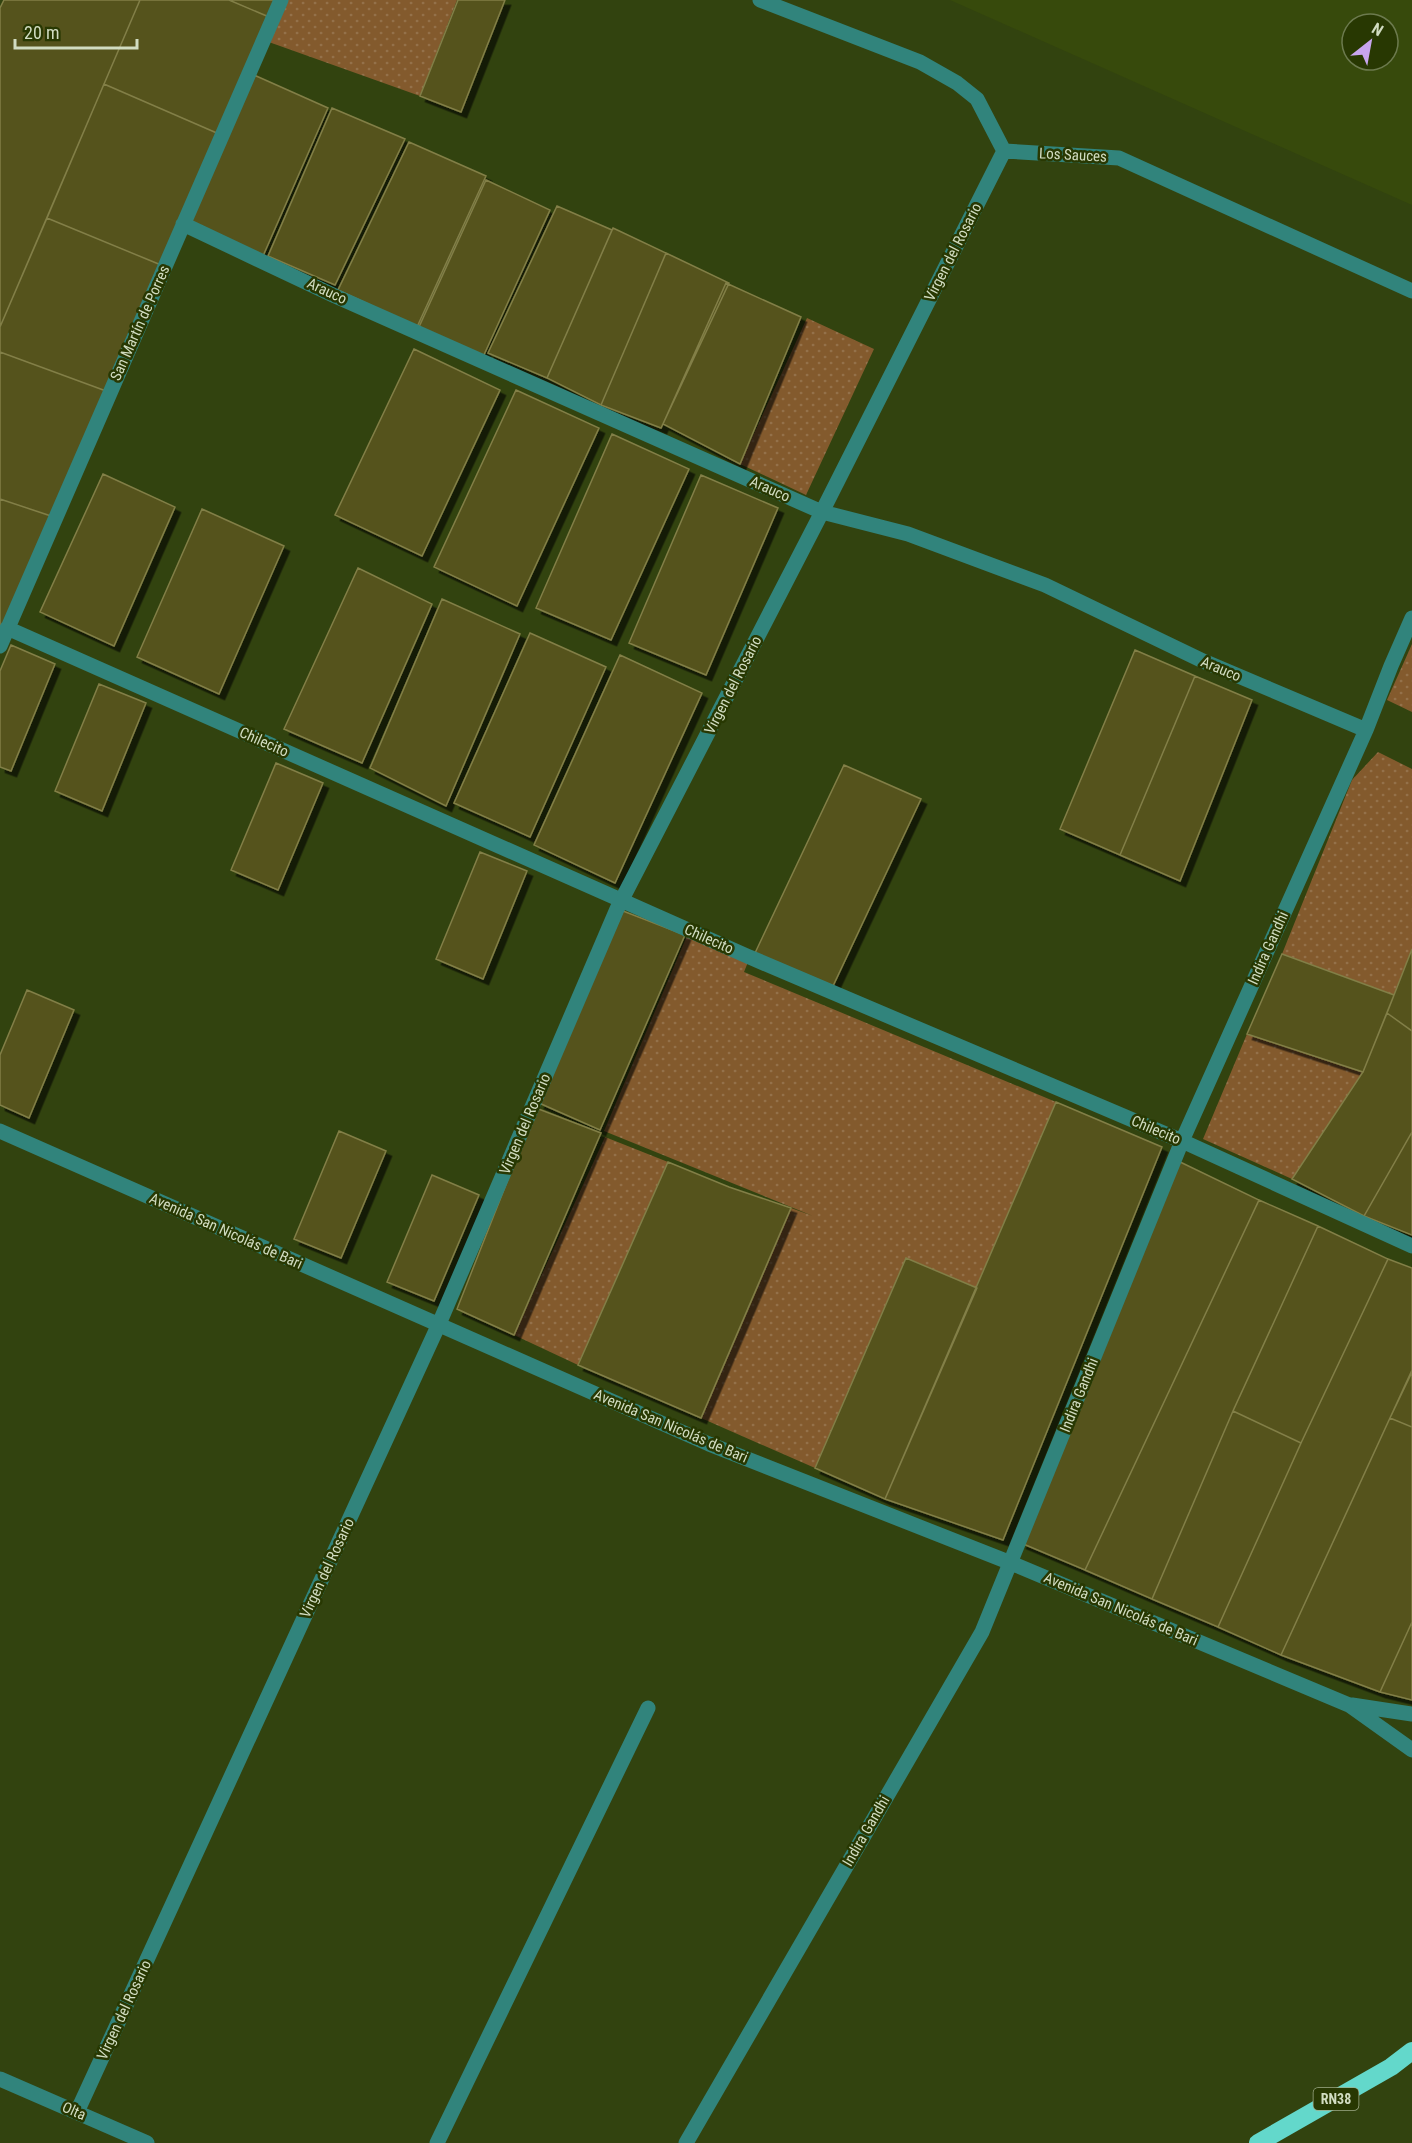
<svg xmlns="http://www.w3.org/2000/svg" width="1412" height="2143" font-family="'Roboto Condensed',sans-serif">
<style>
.built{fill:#374a0c;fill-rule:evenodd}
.green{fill:url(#green-dots)}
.building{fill:#55521f;stroke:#827f46;stroke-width:1.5;filter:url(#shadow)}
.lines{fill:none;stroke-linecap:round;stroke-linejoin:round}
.minor{stroke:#31847c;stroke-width:15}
.highway{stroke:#63d8cb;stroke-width:18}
.labels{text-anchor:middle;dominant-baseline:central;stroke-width:5;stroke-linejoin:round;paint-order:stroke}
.shield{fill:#283802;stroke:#9eab88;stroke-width:1.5}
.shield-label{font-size:14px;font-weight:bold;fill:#d1dcc1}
.street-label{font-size:15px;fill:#d1dcc1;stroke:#283802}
</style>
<defs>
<pattern id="green-dots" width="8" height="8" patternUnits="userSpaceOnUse" patternTransform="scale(1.5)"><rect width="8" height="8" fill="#835a2d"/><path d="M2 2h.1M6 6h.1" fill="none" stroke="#94714a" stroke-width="1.8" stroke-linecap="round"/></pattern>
<filter id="shadow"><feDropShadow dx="5.5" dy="5.5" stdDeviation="0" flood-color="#0009"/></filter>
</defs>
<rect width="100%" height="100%" fill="#32430f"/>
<!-- built -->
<path class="built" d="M 950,0 L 1412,0 L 1412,205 ZM 1352,24 L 1388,24 L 1388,60 L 1352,60 Z"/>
<!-- green -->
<path class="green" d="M 284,0 L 457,0 L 420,96 L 266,41 Z
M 807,318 L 874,349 L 806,495 L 740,464 Z
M 1412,644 L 1412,712 L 1387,700 Z
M 1378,752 L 1412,769 L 1412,949 L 1394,995 L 1282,954 L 1352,780 Z
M 687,936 L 748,962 L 744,972 L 1056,1102 L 977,1288 L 906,1258 L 815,1468 L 701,1418 L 791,1208 L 813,1216 L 604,1131 Z
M 1247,1034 L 1363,1072 L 1292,1179 L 1203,1139 Z
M 605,1137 L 668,1162 L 578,1365 L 514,1335 Z"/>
<!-- building -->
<path class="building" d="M 4,0 L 140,0 L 0,327 L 0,8 Z
M 140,0 L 229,0 L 269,17 L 219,134 L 104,84 Z
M 229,0 L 276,0 L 269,17 Z
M 458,0 L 505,0 L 461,112 L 420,96 Z
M 254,75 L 328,108 L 263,256 L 189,223 Z
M 104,84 L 219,134 L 161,265 L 47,218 Z
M 332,108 L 405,139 L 335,285 L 268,256 Z
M 409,142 L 486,176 L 417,327 L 338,290 Z
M 486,180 L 550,210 L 483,357 L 419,327 Z
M 557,206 L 612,230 L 547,378 L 488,353 Z
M 47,218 L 161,265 L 106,391 L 0,352 L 0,327 Z
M 613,228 L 666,253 L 601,405 L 547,378 Z
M 666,253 L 729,283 L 661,428 L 601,405 Z
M 726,283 L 801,317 L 740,464 L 663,424 Z
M 414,349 L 500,390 L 422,556 L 335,515 Z
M 0,352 L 106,391 L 51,516 L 0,499 Z
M 516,390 L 599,428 L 517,606 L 434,567 Z
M 612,434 L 689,469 L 611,640 L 536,608 Z
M 103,474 L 175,507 L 114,646 L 40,612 Z
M 701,475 L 778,508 L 706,675 L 629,643 Z
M 0,499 L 51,516 L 0,635 Z
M 202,509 L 284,546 L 219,694 L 137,657 Z
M 358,568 L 432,604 L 362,763 L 284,729 Z
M 442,599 L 520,634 L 446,806 L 370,768 Z
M 530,633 L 606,667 L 530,837 L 454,803 Z
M 11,645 L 55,664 L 11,771 L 0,767 L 0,671 Z
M 1135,650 L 1195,676 L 1120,855 L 1060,829 Z
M 620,655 L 702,693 L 615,883 L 534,845 Z
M 1195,676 L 1252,700 L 1180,881 L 1120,855 Z
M 99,684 L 146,703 L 102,811 L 55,791 Z
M 276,763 L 323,783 L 278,890 L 231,870 Z
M 844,765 L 921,799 L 833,986 L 755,953 Z
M 480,852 L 527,871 L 483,979 L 436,959 Z
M 623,911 L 685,935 L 600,1130 L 539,1103 Z
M 1412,949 L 1412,1031 L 1387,1013 Z
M 1282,954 L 1394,995 L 1363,1072 L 1247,1034 Z
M 27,990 L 74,1010 L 29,1118 L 0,1105 L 0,1055 Z
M 1387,1013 L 1412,1031 L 1412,1132 L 1364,1216 L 1292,1179 L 1363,1072 Z
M 1056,1102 L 1162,1147 L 1003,1540 L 885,1499 Z
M 536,1108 L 601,1133 L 514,1335 L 457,1309 Z
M 339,1131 L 386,1151 L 341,1258 L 294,1239 Z
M 1412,1132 L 1412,1235 L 1364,1216 Z
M 1176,1160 L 1259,1200 L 1085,1570 L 1021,1543 Z
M 668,1162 L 729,1187 L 791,1208 L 701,1418 L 578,1365 Z
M 432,1175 L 479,1195 L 434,1301 L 387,1282 Z
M 1259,1200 L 1318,1226 L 1233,1411 L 1152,1599 L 1085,1570 Z
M 1318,1226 L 1388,1259 L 1301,1443 L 1233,1411 Z
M 906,1258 L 977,1288 L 885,1499 L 815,1468 Z
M 1388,1259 L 1412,1268 L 1412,1370 L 1281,1655 L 1218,1627 L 1301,1443 Z
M 1412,1372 L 1412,1427 L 1390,1418 Z
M 1233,1411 L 1301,1443 L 1218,1627 L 1152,1599 Z
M 1390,1418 L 1412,1427 L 1412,1622 L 1380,1692 L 1281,1655 Z
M 1412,1622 L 1412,1700 L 1380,1692 Z"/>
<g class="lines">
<!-- minor -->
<path class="minor" d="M 760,0 L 920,62 L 957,83 L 977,99 L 1004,151 L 1119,158 L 1412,291
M 183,224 L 335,296 L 822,512 L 908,534 L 1045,585 L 1203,661 L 1366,730
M 7,628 L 747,956 L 1182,1141 L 1412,1246
M 0,646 L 281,0
M 0,1131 L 709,1444 L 1011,1563 L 1349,1705 L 1412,1750
M 1352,1705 L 1412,1714
M 0,2079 L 147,2143
M 77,2112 L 439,1324 L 617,909 L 822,512 L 1004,151
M 437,2143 L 648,1708
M 686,2143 L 982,1632 L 1182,1141 L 1366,730 L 1391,666 L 1412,618"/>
<!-- highway -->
<path class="highway" d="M 1258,2143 L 1391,2067 L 1412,2051"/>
</g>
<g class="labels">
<!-- shield labels -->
<rect class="shield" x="1313.5" y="2088" width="45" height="22" rx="4.5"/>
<g class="shield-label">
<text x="1336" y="2099">RN38</text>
</g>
<!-- street labels -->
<g class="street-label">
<text transform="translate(1073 155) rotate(3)">Los Sauces</text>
<text transform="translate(953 252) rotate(-63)">Virgen del Rosario</text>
<text transform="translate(327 291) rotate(25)">Arauco</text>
<text transform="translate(140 323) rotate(-66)">San Martín de Porres</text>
<text transform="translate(770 489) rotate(24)">Arauco</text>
<text transform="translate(1221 669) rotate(23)">Arauco</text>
<text transform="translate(733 685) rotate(-63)">Virgen del Rosario</text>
<text transform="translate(264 742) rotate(24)">Chilecito</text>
<text transform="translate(709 939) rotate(24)">Chilecito</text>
<text transform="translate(1268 948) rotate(-66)">Indira Gandhi</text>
<text transform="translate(525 1124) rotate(-67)">Virgen del Rosario</text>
<text transform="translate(1156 1130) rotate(23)">Chilecito</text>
<text transform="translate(226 1231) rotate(24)">Avenida San Nicolás de Bari</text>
<text transform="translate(1079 1395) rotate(-68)">Indira Gandhi</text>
<text transform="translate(671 1426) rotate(23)">Avenida San Nicolás de Bari</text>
<text transform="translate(327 1568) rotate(-65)">Virgen del Rosario</text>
<text transform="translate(1121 1609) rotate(23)">Avenida San Nicolás de Bari</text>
<text transform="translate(866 1831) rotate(-60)">Indira Gandhi</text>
<text transform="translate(124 2010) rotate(-65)">Virgen del Rosario</text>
<text transform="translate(74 2111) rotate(24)">Olta</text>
</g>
</g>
<!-- north arrow -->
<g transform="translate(1370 42) rotate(31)"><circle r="28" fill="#283802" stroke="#6c7a4e" stroke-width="1.5"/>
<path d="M0-4.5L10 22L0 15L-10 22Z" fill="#c8a5ee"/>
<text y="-9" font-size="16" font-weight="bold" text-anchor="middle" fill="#d1dcc1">N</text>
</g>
<!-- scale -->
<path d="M15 39v9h122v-9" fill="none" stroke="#d1dcc1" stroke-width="3"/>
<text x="24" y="39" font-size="18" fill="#d1dcc1" stroke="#283802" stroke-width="4.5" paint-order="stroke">20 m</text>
</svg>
